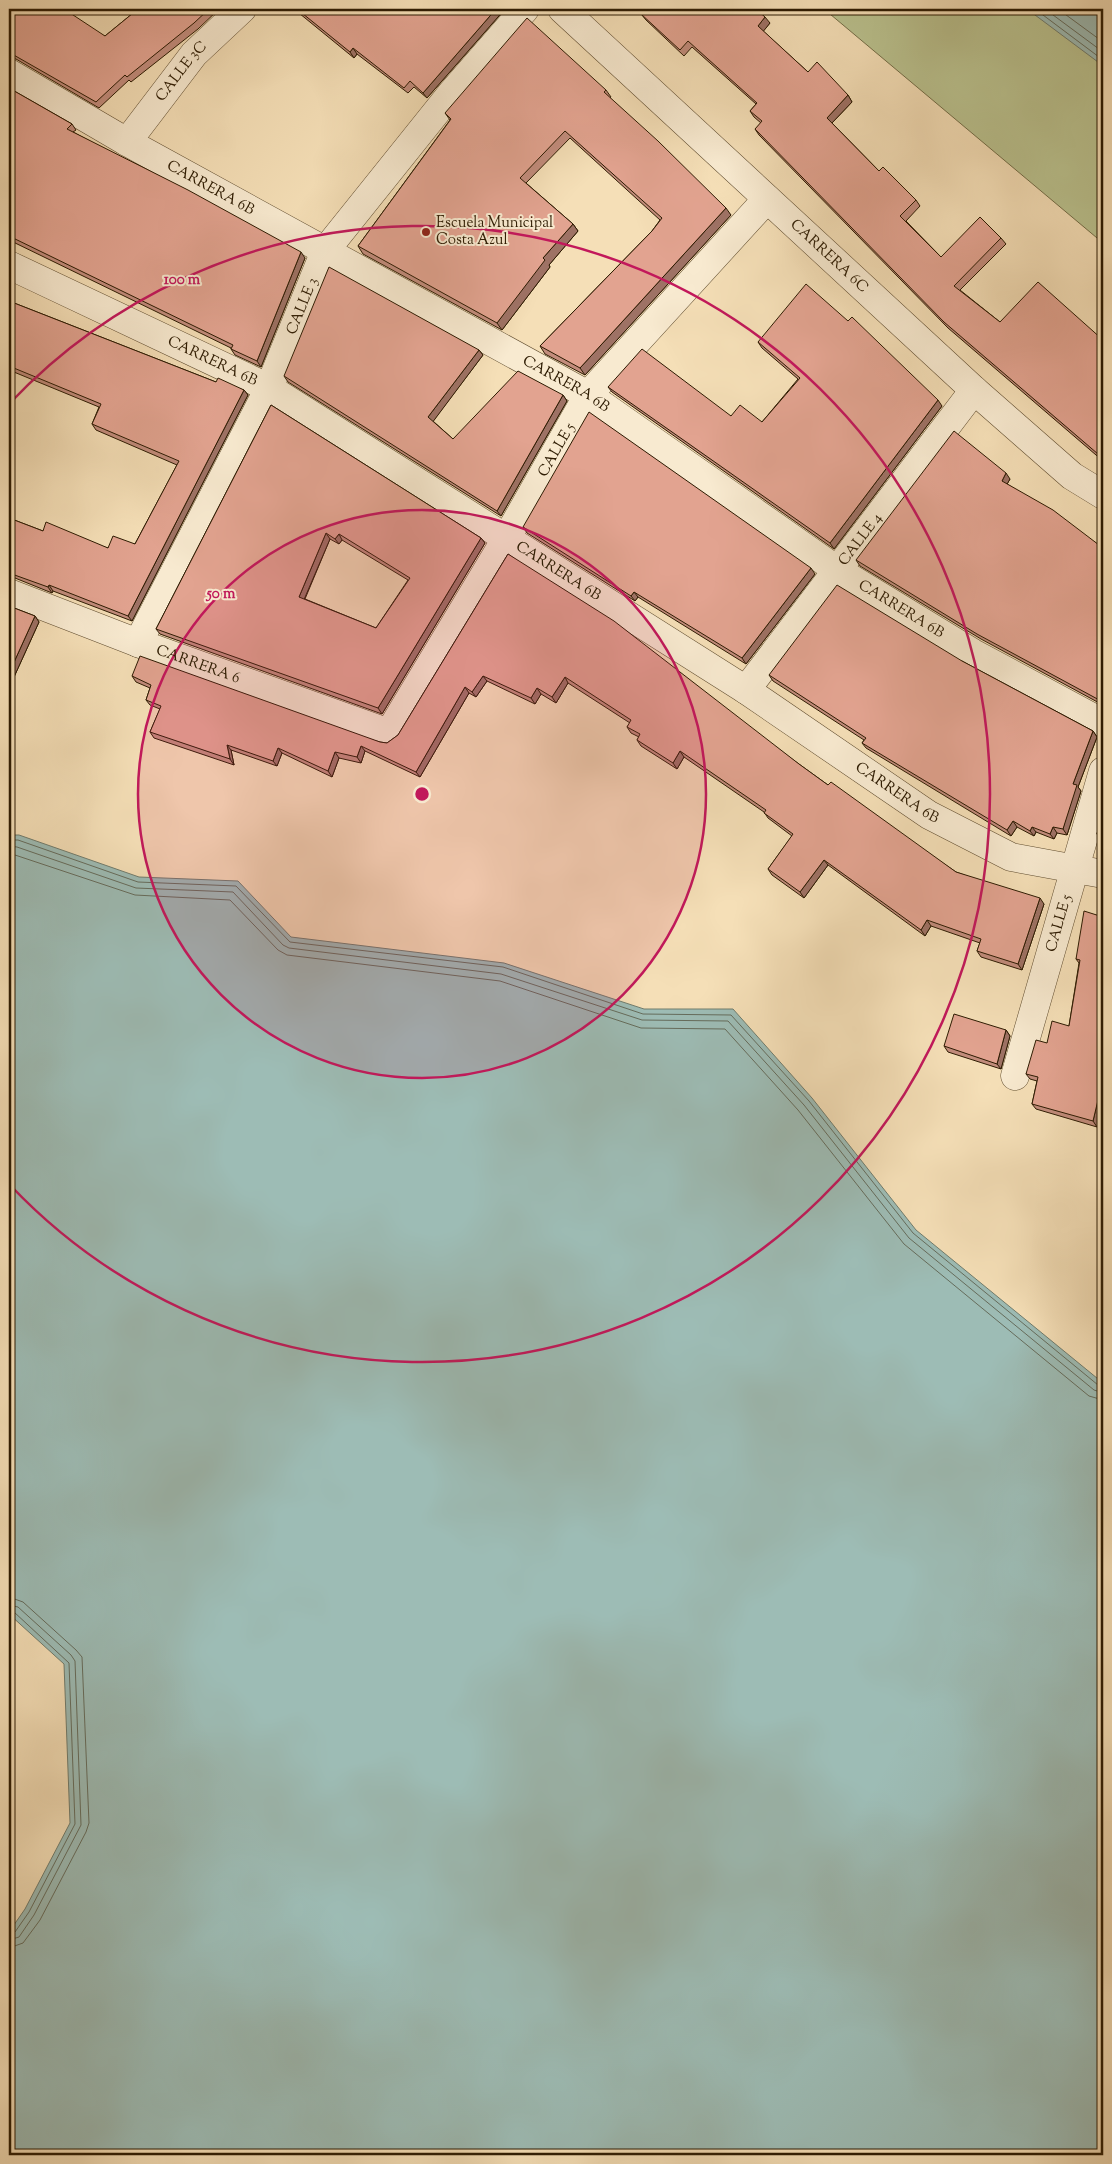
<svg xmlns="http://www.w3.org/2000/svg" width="1112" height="2164" font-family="'Sorts Mill Goudy',serif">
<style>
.green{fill:#bac28f;stroke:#746e48}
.water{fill:#9dbcb5;stroke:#707c6d}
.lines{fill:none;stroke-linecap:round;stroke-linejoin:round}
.shore{stroke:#656c5c;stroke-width:1}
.minor-casing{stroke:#5f4c2f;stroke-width:29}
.minor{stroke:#f8ead0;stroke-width:28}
.wall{fill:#c28c7c;stroke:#2d1b02;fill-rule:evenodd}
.shaded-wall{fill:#9e7265;stroke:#2d1b02}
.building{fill:#e2a390;stroke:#2d1b02;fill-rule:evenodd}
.ring{fill:none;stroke:#c2185b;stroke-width:2.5}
.poi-dot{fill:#8f2418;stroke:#f8ead0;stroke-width:2}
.labels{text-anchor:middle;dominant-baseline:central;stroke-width:4;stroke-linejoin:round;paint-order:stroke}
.street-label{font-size:15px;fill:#2d1b02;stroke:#f8ead0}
.poi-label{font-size:15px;fill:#2d1b02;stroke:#f8ead0;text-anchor:start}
.centre{fill:#c2185b;stroke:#f8ead0;stroke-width:2.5}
.ring-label{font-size:15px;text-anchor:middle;font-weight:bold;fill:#c2185b;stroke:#f8ead0;stroke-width:4;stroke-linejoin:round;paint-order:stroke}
</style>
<rect width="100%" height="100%" fill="#f5dfb7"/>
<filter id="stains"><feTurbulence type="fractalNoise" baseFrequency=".004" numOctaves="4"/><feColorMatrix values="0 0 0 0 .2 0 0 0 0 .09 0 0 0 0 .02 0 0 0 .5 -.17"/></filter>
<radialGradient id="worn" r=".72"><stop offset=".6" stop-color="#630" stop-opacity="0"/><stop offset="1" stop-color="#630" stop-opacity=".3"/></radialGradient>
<!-- green -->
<path class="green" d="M 824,9 L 1103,9 L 1103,243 Z"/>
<!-- water -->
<path class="water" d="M 1027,9 L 1103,9 L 1103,66 L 1102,65 Z
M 9,835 L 19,835 L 139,877 L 238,881 L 291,937 L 504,963 L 644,1009 L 733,1009 L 812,1098 L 916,1230 L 1103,1383 L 1103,2155 L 9,2155 L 9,1932 L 25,1909 L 70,1823 L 64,1664 L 9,1614 Z"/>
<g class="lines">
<!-- shore -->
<path class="shore" d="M 1035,9 L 1103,60
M 1045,9 L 1103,52
M 1058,9 L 1103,42
M 9,840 L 18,840 L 138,882 L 236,886 L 290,942 L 503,967 L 643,1014 L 731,1015 L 809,1101 L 913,1233 L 1098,1385 L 1103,1386
M 9,846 L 17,847 L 136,888 L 233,892 L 283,945 L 289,948 L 501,974 L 642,1020 L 728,1021 L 804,1105 L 909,1238 L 1094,1390 L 1103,1393
M 9,853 L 135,895 L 230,900 L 278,950 L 287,955 L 500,981 L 641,1028 L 725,1029 L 798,1110 L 904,1244 L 1089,1396 L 1103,1400
M 9,1597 L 23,1602 L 76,1650 L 82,1657 L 89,1823 L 86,1832 L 40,1920 L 23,1943 L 9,1948
M 9,1605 L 18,1607 L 71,1655 L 75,1661 L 81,1825 L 34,1915 L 19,1937 L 9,1940
M 9,1611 L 14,1612 L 69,1663 L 75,1824 L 29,1912 L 15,1932 L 9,1934"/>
<defs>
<g id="minor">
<path id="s1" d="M 562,9 L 974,390 L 1072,476 L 1103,495"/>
<path id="s2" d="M 9,73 L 127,142 L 588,395 L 837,570 L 973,653 L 1103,723"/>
<path id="s3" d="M 127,142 L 194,54 L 242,9"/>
<path id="s4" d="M 9,265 L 269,388 L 746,690 L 929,815 L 1011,857 L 1103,874"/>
<path id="s5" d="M 9,593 L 138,643 L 389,733 L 506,539 L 588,395 L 767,199"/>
<path id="s6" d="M 138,643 L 269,388 L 325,251 L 450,95 L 525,9"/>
<path id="s7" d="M 746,690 L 974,390"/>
<path id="s8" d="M 1015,1076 L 1103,771"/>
</g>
</defs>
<!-- minor casing -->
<use href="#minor" class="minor-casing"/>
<!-- minor -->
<use href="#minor" class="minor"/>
</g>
<!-- wall -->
<path class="wall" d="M 9,9 L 105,36 L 138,9 L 219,9 L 198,29 L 131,82 L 129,80 L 99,108 L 16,59 L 9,58 Z
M 294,9 L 505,9 L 427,98 L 414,87 L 408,93 L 357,54 L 354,58 Z
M 641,14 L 770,23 L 763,31 L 808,72 L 848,95 L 852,102 L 832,123 L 879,171 L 916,200 L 920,206 L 906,221 L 941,257 L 1001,238 L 1006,244 L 960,290 L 1000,322 L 1103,340 L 1103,461 L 948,328 L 759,135 L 755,129 L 761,123 L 754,117 L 750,111 L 756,104 L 692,47 L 684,56 L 646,20 Z
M 9,88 L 72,124 L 76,130 L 73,132 L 305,258 L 261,367 L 235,355 L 231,349 L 231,348 L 9,240 Z
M 606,90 L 611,97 L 610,98 L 731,215 L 585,375 L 545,354 L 540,346 L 652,231 L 660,220 L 570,138 L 526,183 L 573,224 L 578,231 L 549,265 L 550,267 L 502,330 L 363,254 L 358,246 L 450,120 L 445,113 Z
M 9,301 L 216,382 L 244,390 L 248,395 L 132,621 L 53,591 L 52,593 L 15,578 L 9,578 L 9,518 L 43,531 L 108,548 L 135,544 L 177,465 L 96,430 L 92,424 L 99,407 L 9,370 Z
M 758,342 L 942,406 L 834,549 L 612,392 L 608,387 L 731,416 L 762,422 L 798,379 L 762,348 Z
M 479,350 L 483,355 L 433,421 L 453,439 L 563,395 L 567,401 L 501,516 L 288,382 L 284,376 Z
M 271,405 L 481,538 L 485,543 L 382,714 L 160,634 L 156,629 ZM 330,539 L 339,544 L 342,540 L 408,580 L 376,628 L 305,599 Z
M 1010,479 L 1007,484 L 1103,548 L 1103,705 L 981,639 L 860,566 L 856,560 Z
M 523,527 L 815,574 L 746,664 L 638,597 L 635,601 L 527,533 Z
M 508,554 L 828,785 L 956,872 L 1044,904 L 1022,970 L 981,957 L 977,951 L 980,943 L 931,926 L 925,936 L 828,865 L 804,898 L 772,875 L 768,869 L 792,836 L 768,818 L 764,812 L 684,757 L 677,769 L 641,746 L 637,740 L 639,737 L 631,733 L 627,727 L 630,723 L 568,683 L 556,703 L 541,694 L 535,704 L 487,681 L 476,697 L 469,693 L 420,777 L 365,751 L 361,763 L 339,758 L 332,777 L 282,753 L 277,766 L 231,750 L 234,765 L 154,738 L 150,732 L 160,709 L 150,705 L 146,700 L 150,688 L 136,682 L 132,676 L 380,742 L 387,743 L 398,735 Z
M 9,606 L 35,616 L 39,622 L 14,677 L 9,674 Z
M 962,661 L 1093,731 L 1097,737 L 1078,787 L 1081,791 L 1067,835 L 1057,833 L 1054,839 L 1036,832 L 1034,836 L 1017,827 L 1011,836 L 866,748 L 862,743 L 864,740 L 773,681 L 769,675 Z
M 1103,809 L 1103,840 L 1101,840 L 1097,834 Z
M 1103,917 L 1103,1101 L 1097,1127 L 1036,1109 L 1032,1104 L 1037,1081 L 1030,1079 L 1026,1074 L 1047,1043 L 1069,1026 L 1079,963 L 1076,959 Z
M 1006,1030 L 1010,1036 L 1001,1069 L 948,1052 L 944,1046 Z"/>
<!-- shaded-wall -->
<path class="shaded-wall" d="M 496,9 L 505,9 L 427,98 L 423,93 Z
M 765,17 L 770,23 L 762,33 L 758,26 Z
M 353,48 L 357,54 L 354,58 L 350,52 Z
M 848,95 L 852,102 L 831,124 L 827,118 Z
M 726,208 L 731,215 L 585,375 L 580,368 Z
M 573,224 L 578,231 L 549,265 L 550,267 L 502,330 L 497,323 L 543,258 Z
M 301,252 L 305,258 L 261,367 L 257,361 Z
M 1103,347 L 1103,358 L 1098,353 Z
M 479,350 L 483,355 L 432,423 L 428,417 Z
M 244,390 L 248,395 L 132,621 L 128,616 Z
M 563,395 L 567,401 L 501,516 L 497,511 Z
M 938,400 L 942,406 L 834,549 L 830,543 Z
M 1006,473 L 1010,479 L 1006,486 L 1002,481 Z
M 326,533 L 330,539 L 303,602 L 299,597 Z
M 339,534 L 342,540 L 339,544 L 335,539 Z
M 481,538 L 485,543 L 382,714 L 378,708 Z
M 811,568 L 815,574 L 746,664 L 742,658 Z
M 49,585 L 53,591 L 52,593 L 48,587 Z
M 634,592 L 638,597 L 635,601 L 631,596 Z
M 35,616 L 39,622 L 14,677 L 10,671 Z
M 483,676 L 487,681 L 476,697 L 472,692 Z
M 565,677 L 568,683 L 556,703 L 552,697 Z
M 465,687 L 469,693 L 420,777 L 416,772 Z
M 537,688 L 541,694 L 535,704 L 531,698 Z
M 1093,731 L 1097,737 L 1078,787 L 1081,791 L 1067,835 L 1063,829 L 1073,784 Z
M 227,745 L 231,750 L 234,765 L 230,759 Z
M 361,746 L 365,751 L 361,763 L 357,757 Z
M 278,748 L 282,753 L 277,766 L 273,761 Z
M 680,751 L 684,757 L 677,769 L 673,763 Z
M 335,752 L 339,758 L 332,777 L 328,771 Z
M 1013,821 L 1017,827 L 1011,836 L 1007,830 Z
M 1032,827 L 1036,832 L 1034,836 L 1030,831 Z
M 1053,827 L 1057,833 L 1054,839 L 1050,834 Z
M 824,860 L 828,865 L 804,898 L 800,892 Z
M 1040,898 L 1044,904 L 1022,970 L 1018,964 Z
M 927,920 L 931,926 L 925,936 L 921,930 Z
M 1006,1030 L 1010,1036 L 1001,1069 L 997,1064 Z
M 1103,1079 L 1103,1101 L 1097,1127 L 1093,1121 Z"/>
<!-- building -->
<path class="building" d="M 9,9 L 64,9 L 105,36 L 138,9 L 209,9 L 194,23 L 127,77 L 125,75 L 96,102 L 12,54 L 9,53 Z
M 297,9 L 496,9 L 423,93 L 410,81 L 404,88 L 353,48 L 350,52 Z
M 647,9 L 756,9 L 765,17 L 758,26 L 808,72 L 817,62 L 848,95 L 827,118 L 879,171 L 883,167 L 916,200 L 900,216 L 941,257 L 980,217 L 1001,238 L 954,286 L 1000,322 L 1038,282 L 1103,340 L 1103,347 L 1098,353 L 1103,357 L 1103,457 L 1098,454 L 944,322 L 755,129 L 762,121 L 750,111 L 757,103 L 688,41 L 680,50 L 641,14 Z
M 527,18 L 606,90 L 604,92 L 658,141 L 726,208 L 580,368 L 540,346 L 652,231 L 662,218 L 565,131 L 520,178 L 573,224 L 543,258 L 545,260 L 497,323 L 358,246 L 451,119 L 445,113 Z
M 9,88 L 72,124 L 67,129 L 188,190 L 301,252 L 257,361 L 231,349 L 233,345 L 9,236 Z
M 329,267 L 479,350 L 428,417 L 453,439 L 518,371 L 563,395 L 497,511 L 284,376 Z
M 806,284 L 848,321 L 852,317 L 938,400 L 830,543 L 608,387 L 642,349 L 731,416 L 740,405 L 762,422 L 800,378 L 758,342 Z
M 9,301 L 216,382 L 218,378 L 244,390 L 128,616 L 49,585 L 48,587 L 9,573 L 9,518 L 43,531 L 46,522 L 108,548 L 113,536 L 135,544 L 179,461 L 92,424 L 101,404 L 9,366 Z
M 271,405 L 481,538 L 378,708 L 156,629 ZM 326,533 L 335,539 L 339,534 L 410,578 L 376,628 L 299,597 Z
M 589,412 L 811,568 L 742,658 L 634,592 L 631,596 L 523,527 Z
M 954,431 L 1006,473 L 1002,481 L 1053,510 L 1103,548 L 1103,702 L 977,634 L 856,560 Z
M 508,554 L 614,621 L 799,764 L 828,785 L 831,782 L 956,872 L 1040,898 L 1018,964 L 977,951 L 981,939 L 927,920 L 921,930 L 824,860 L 800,892 L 768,869 L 793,834 L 764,813 L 766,810 L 680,751 L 673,763 L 637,740 L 640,734 L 627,727 L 631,720 L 565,677 L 552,697 L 537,688 L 531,698 L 483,676 L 472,692 L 465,687 L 416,772 L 361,746 L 357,757 L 335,752 L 328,771 L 278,748 L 273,761 L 227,745 L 230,759 L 150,732 L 161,706 L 146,700 L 151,685 L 132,676 L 140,656 L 380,742 L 387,743 L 398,735 Z
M 837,585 L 962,661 L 1093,731 L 1073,784 L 1077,785 L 1063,829 L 1053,827 L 1050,834 L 1032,827 L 1030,831 L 1013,821 L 1007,830 L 862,743 L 866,738 L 769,675 Z
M 9,606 L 35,616 L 10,671 L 9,670 Z
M 1103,809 L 1103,835 L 1097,834 Z
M 1084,911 L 1103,917 L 1103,1079 L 1093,1121 L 1032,1104 L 1038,1077 L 1026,1074 L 1036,1040 L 1047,1043 L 1052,1021 L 1069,1026 L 1080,960 L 1076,959 Z
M 954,1014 L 1006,1030 L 997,1064 L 944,1046 Z"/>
<!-- distance rings -->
<circle cx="422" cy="794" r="284" fill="#c2185b" fill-opacity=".12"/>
<g class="ring">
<circle cx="422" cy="794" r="284"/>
<path d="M10 403A568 568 0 1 1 10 1185"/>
</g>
<!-- markers -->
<circle class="poi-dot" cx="426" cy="232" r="5"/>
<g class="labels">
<!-- street labels -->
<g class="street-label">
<text stroke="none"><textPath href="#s3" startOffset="89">CALLE 3C</textPath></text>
<text stroke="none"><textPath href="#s2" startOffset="232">CARRERA 6B</textPath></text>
<text stroke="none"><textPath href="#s1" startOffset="364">CARRERA 6C</textPath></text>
<text stroke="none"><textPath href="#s6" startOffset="375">CALLE 3</textPath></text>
<text stroke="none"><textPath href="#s4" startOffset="225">CARRERA 6B</textPath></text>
<text stroke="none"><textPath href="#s2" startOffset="638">CARRERA 6B</textPath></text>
<text stroke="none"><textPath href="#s5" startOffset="734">CALLE 5</textPath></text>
<text stroke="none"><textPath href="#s7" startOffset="189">CALLE 4</textPath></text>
<text stroke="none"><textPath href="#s4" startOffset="630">CARRERA 6B</textPath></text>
<text stroke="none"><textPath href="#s2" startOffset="1042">CARRERA 6B</textPath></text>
<text stroke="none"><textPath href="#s5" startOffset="202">CARRERA 6</textPath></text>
<text stroke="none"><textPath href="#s4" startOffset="1035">CARRERA 6B</textPath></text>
<text stroke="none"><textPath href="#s8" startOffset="159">CALLE 5</textPath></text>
</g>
<!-- poi labels -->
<g class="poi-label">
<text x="436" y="223">Escuela Municipal<tspan x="436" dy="17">Costa Azul</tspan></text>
</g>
</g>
<circle cx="422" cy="794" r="8" class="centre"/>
<g class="ring-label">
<text x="182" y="284">100 m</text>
<text x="221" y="598">50 m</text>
</g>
<!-- margin -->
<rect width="1112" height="2164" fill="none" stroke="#f5dfb7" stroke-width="30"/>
<rect x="10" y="10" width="1092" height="2144" fill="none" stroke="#2d1b02" stroke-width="2.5"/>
<rect x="15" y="15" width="1082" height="2134" fill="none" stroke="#2d1b02"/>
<rect width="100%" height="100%" filter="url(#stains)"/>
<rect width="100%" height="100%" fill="url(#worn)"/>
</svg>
